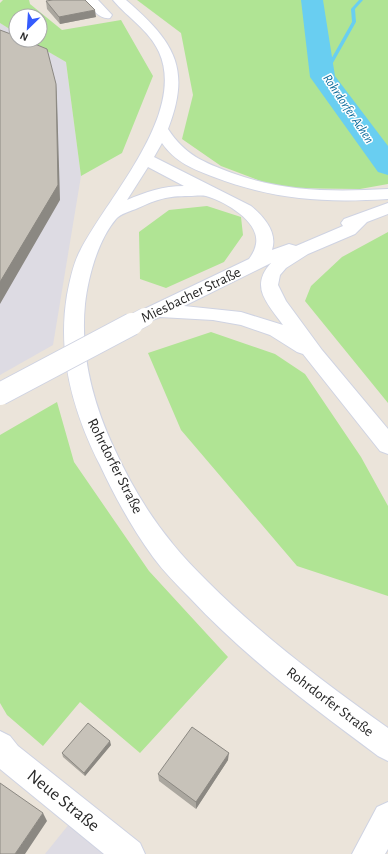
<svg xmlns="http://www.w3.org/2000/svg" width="388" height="854" font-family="'Alegreya Sans',sans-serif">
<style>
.industrial{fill:#dddbe3}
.green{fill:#b0e494}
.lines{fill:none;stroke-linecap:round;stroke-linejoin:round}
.stream{fill:#69cef1;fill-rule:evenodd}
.river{fill:#69cef1;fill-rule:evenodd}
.street-casing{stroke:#cfd3e2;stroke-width:2}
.secondary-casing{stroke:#cfd3e2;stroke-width:2}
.street{fill:#fff;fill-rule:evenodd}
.secondary{fill:#fff;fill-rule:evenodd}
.secondary-bridge-far1-casing{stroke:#cfd3e2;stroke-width:19;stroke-linecap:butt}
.secondary-bridge-casing{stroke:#cfd3e2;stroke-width:24;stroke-linecap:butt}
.secondary-bridge-far1{stroke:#fff;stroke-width:18}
.secondary-bridge{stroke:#fff;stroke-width:22}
.wall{fill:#aba79f}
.shaded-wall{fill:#8b8882}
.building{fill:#c7c2b9;stroke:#8b8882}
.labels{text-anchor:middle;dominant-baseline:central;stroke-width:3;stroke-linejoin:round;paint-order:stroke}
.far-water-label{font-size:13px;font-style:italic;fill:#0a6b9b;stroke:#fff}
.street-label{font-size:15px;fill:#292929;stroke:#fff}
.near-street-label{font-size:18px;fill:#292929;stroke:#fff}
</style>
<rect width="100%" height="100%" fill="#ebe4da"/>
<!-- industrial -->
<path class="industrial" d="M 0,23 L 16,33 L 16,40 L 28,40 L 66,62 L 81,176 L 53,345 L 0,375 Z
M 70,823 L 109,854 L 45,854 Z"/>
<!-- green -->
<path class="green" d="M 3,0 L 29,0 L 30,4 L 62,30 L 121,20 L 153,76 L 122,153 L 81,176 L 66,62 L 28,40 L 40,40 L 40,16 L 16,16 L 16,33 L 0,23 L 0,3 Z
M 137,0 L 388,0 L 388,184 L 360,189 L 279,188 L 221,166 L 182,139 L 193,95 L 181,33 Z
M 207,206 L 241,217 L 243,235 L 224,262 L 166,288 L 140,279 L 139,232 L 169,210 Z
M 388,232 L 388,403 L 305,301 L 311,286 L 342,257 Z
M 211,332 L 275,354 L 305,374 L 361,457 L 388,506 L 388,596 L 297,566 L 181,430 L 148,353 Z
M 57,402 L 74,462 L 149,571 L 228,657 L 140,753 L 80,702 L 43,746 L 7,715 L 0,703 L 0,435 Z"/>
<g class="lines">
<!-- stream -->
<path class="stream" d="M 359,0 L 363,0 L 355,9 L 356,22 L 325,77 L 321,78 L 321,77 L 352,22 L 351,9 Z"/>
<!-- river -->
<path class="river" d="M 301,0 L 323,0 L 335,76 L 388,146 L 388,175 L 378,172 L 310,77 Z"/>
<defs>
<path id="street" d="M 85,0 L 98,0 L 112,15 L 110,18 C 100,20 91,8 85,0 Z
M 0,731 L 10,736 L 18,746 L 140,843 L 145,854 L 104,854 L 0,769 Z
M 388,802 L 388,849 L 385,854 L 352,854 L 377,807 Z"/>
<path id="secondary" d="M 113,0 L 126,0 C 173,41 192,67 168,129 C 185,155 203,162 232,173 C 284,192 333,192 388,189 L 388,199 C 324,203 274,200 214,177 C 193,169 175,162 162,143 L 154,157 L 251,206 C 263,216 278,232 272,250 L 289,244 L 296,246 L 343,226 L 341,223 L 344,219 L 388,203 L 388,214 L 367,222 L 355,234 L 308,254 L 286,268 L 280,275 L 278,285 L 286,301 L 322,350 L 388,429 L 388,454 L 380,451 L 303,354 L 297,352 L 270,335 L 241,325 L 213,320 L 160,317 L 145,323 L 138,322 L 135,317 L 138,312 L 249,259 C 252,255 255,250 256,244 C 260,221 224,201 206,196 C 201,195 194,196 189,196 C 167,196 158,199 138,208 C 131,211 120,214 116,219 C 98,240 88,277 85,304 C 80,354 93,403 114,448 C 129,481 148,514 172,543 C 183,557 196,570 208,582 C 263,637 325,683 388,728 L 388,761 L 378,756 C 312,707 246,658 190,598 C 177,585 164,572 153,557 C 132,528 115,497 100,465 C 73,412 57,355 67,295 C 70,280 73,264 80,251 C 107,198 187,114 159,52 C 149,30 128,18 113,0 ZM 148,167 L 184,186 C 163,186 146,192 127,200 ZM 271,263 C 249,287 268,304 283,325 L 241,312 L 184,306 Z"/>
</defs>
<!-- street casing -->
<use href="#street" class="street-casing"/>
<!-- secondary casing -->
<use href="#secondary" class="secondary-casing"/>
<!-- street -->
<use href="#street" class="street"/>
<!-- secondary -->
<use href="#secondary" class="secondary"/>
<defs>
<path id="secondary-bridge-far1" d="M 130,325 L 145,317"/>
<path id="secondary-bridge" d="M 0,394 L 132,324"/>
</defs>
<!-- secondary-bridge-far1 casing -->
<use href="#secondary-bridge-far1" class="secondary-bridge-far1-casing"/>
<!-- secondary-bridge casing -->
<use href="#secondary-bridge" class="secondary-bridge-casing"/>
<!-- secondary-bridge-far1 -->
<use href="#secondary-bridge-far1" class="secondary-bridge-far1"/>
<!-- secondary-bridge -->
<use href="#secondary-bridge" class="secondary-bridge"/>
</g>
<!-- wall -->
<path class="wall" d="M 46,1 L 96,17 L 60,24 L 47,9 Z
M 111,745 L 85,776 L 63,757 L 62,753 Z
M 228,760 L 196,809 L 159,781 L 158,774 Z"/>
<!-- shaded-wall -->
<path class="shaded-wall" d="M 95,10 L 96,17 L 60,24 L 59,17 Z
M 56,84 L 57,98 L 60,200 L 0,304 L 0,282 Z
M 110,741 L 111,745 L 85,776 L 84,773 Z
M 229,753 L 228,760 L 196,809 L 196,802 Z
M 43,813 L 47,821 L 25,854 L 15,854 Z"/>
<!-- building -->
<path class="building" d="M 53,0 L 85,0 L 95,10 L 59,17 L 46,1 Z
M 0,30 L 16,36 L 16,40 L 25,40 L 47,49 L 56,84 L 58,185 L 0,282 Z
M 88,723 L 110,741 L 84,773 L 62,753 Z
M 192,727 L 229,753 L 196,802 L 158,774 Z
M 0,783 L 43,813 L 15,854 L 0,854 Z"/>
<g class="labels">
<!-- far-water labels -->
<g class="far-water-label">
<text transform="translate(348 109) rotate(56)">Rohrdorfer Achen</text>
</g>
<!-- street labels -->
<g class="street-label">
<text transform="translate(191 295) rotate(-26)">Miesbacher Straße</text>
<text transform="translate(115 466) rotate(63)">Rohrdorfer Straße</text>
<text transform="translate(330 702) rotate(37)">Rohrdorfer Straße</text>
</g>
<!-- near-street labels -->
<g class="near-street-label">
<text transform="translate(63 801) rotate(39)">Neue Straße</text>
</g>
</g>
<!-- north arrow -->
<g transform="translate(28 28) rotate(205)"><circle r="19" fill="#ffffff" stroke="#a9a9a9"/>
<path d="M0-3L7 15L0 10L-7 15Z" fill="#355cfe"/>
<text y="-6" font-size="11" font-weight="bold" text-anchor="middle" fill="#292929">N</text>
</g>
</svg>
